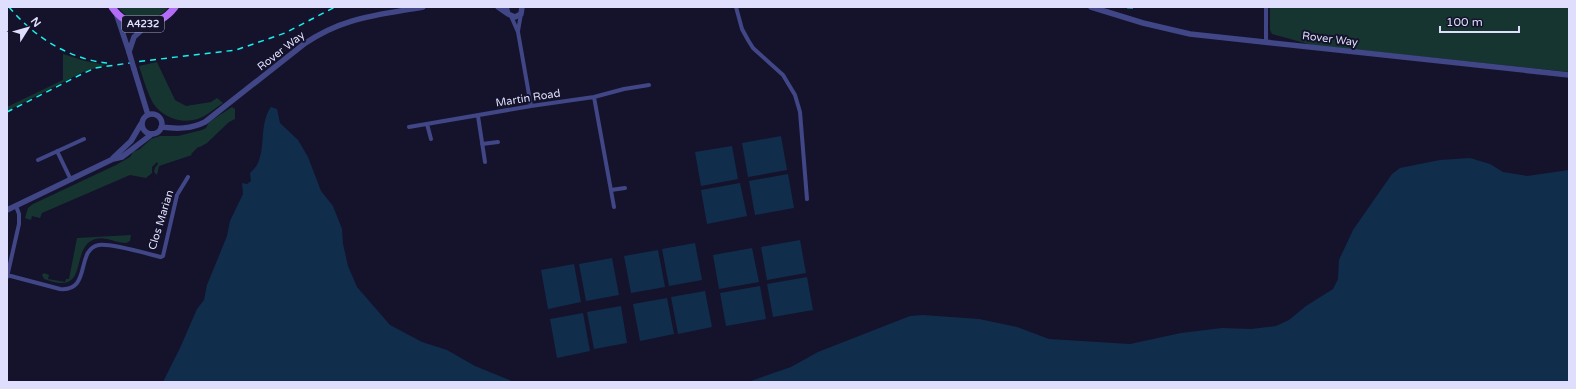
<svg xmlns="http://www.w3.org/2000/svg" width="1576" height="389" font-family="'Varela Round',sans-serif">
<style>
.green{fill:#163530}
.water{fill:#112d4c}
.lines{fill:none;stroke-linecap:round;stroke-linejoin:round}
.minor{stroke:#414687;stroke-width:4}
.tertiary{stroke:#414687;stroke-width:5.5}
.primary{stroke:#b36cf7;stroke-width:7}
.rail{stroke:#16f2ee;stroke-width:1.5;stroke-dasharray:6 5;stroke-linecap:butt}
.tertiary-bridge{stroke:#414687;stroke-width:5.5}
.labels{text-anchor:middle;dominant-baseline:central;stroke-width:4;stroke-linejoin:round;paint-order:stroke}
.shield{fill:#14132b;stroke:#a2a2be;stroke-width:1}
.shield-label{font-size:10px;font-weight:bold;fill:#dfdffd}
.street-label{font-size:11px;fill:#dfdffd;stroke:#14132b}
</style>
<rect width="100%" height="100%" fill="#14132b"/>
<!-- green -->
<path class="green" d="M 117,7 L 169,7 C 159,19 145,22 130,18 L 129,16 L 128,17 Z
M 1270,7 L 1569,7 L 1569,72 L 1312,45 L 1272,34 L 1270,30 Z
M 63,54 L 85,61 L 106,65 L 83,72 L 7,111 L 7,107 L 63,80 Z
M 157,62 L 175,100 L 186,106 L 211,102 L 217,98 L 223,103 C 215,108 208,115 200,118 C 183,125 163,118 153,103 C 147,92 143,78 139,66 Z
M 232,107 L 235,109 L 235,119 L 229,122 L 207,143 L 200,147 L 198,147 L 191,154 L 192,155 L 159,166 L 157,175 L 154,172 L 155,168 L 158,164 L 157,162 L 152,167 L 152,173 L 146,178 L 130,175 L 42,213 L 40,218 L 32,216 L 31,220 L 25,218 L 28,208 L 33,204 L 116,165 L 130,157 L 133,152 L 140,149 L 151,139 L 160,136 L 178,136 L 202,130 L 206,128 L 209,122 Z
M 131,235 L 130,241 L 126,243 C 116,243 106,236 95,239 C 73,246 85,283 62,283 C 56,283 50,281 44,279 L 42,275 L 44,273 L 49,275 L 48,279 L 65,282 L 66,279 L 69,279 L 77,238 Z"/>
<!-- water -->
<path class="water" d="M 271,107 L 277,109 L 280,123 L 298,140 L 308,157 L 321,191 L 333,206 L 342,229 L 343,244 L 348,266 L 357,287 L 390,325 L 422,342 L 447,350 L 475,366 L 514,382 L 163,382 L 180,348 L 197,309 L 204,300 L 207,285 L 227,236 L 230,221 L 243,194 L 242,183 L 247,184 L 251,181 L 250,173 C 253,170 257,166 258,163 C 266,145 259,124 271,107 Z
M 781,136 L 787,170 L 748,177 L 742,143 Z
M 732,146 L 738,179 L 701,186 L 695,152 Z
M 1470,158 L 1490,164 L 1503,172 L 1527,176 L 1569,170 L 1569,382 L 748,382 L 791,367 L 818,352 L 910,316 L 923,315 L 979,319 L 1017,327 L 1049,339 L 1130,344 L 1181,333 L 1222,328 L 1251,329 L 1276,326 L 1289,320 L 1306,306 L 1333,289 L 1338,279 L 1339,260 L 1353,230 L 1392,174 L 1400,168 L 1440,160 Z
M 788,174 L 794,208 L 755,215 L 749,181 Z
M 740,183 L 747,216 L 707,224 L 701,190 Z
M 800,240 L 806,273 L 767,280 L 761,247 Z
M 695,243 L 702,280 L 669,286 L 662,249 Z
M 752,248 L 759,282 L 719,289 L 713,255 Z
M 658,250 L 665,287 L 631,293 L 624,256 Z
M 612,258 L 619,295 L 586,301 L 579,264 Z
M 574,264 L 581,302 L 548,309 L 541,270 Z
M 807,277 L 813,310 L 773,317 L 767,284 Z
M 760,286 L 766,319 L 726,326 L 720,293 Z
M 705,291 L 712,327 L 678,334 L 671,297 Z
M 667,298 L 674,334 L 640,341 L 633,304 Z
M 621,306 L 627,343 L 594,349 L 587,312 Z
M 583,313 L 590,351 L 557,358 L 550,319 Z"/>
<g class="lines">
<!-- minor -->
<path class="minor" d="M 736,7 L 742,29 L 748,40 L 753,48 L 783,75 L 795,95 L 800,112 L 807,199
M 511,16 L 518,32 L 531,106
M 518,31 L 521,14
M 1266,41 L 1266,7
M 594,97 L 614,207
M 478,116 L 485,162
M 427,124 L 431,139
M 409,127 L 531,106 L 594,97 L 624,89 L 649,85
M 482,144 L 498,142
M 57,151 L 71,180
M 38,160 L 84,139
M 611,190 L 625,188
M 7,275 L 60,289 C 92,292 75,249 99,245 C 111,243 148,254 161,257 L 163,256 L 177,195 L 188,177
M 7,277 L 19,224 L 19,214 L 16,206"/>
<!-- tertiary -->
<path class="tertiary" d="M 498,7 L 508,14
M 506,7 L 508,14 L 515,17 L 521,14 L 522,7
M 1091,7 L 1143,23 L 1190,34 L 1569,75
M 116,13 L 129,52
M 129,52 L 134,37 L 148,24
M 134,69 L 148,115
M142 124a10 10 0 1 1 20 0a10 10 0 1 1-20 0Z
M 161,127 C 177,129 191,129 205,122 L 304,44 C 343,17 378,15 423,7
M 113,158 L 131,141 L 141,124
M 7,210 L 113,159 L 122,157 L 152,134"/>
<!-- primary -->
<path class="primary" d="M 112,7 C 128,31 158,29 175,7"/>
<!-- rail -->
<path class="rail" d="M 9,7 C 34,37 69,59 107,63
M 1116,7 L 1138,8
M 7,112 L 80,75 L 95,68 L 143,61 L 236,50 L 285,33 L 335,7"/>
<!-- tertiary-bridge -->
<path class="tertiary-bridge" d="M 129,52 L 134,69"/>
</g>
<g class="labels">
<!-- shield labels -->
<rect class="shield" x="122" y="16" width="42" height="16" rx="3"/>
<g class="shield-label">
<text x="143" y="24">A4232</text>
</g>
<!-- street labels -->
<g class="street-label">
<text transform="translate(1330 39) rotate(7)">Rover Way</text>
<text transform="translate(281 51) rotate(-38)">Rover Way</text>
<text transform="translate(528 98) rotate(-9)">Martin Road</text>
<text transform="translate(161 220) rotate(-73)">Clos Marian</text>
</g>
</g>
<!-- border -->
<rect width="1576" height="389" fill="none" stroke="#dfdffd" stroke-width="16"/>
<!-- north arrow -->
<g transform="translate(28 28) rotate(53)" stroke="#14132b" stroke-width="3" paint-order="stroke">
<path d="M0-3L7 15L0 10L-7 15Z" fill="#dfdffd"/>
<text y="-6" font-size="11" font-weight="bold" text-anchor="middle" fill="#dfdffd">N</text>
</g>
<!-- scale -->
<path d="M1440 26v6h79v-6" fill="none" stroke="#dfdffd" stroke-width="2"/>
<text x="1446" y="26" font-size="12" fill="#dfdffd" stroke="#14132b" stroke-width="3" paint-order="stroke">100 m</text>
</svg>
